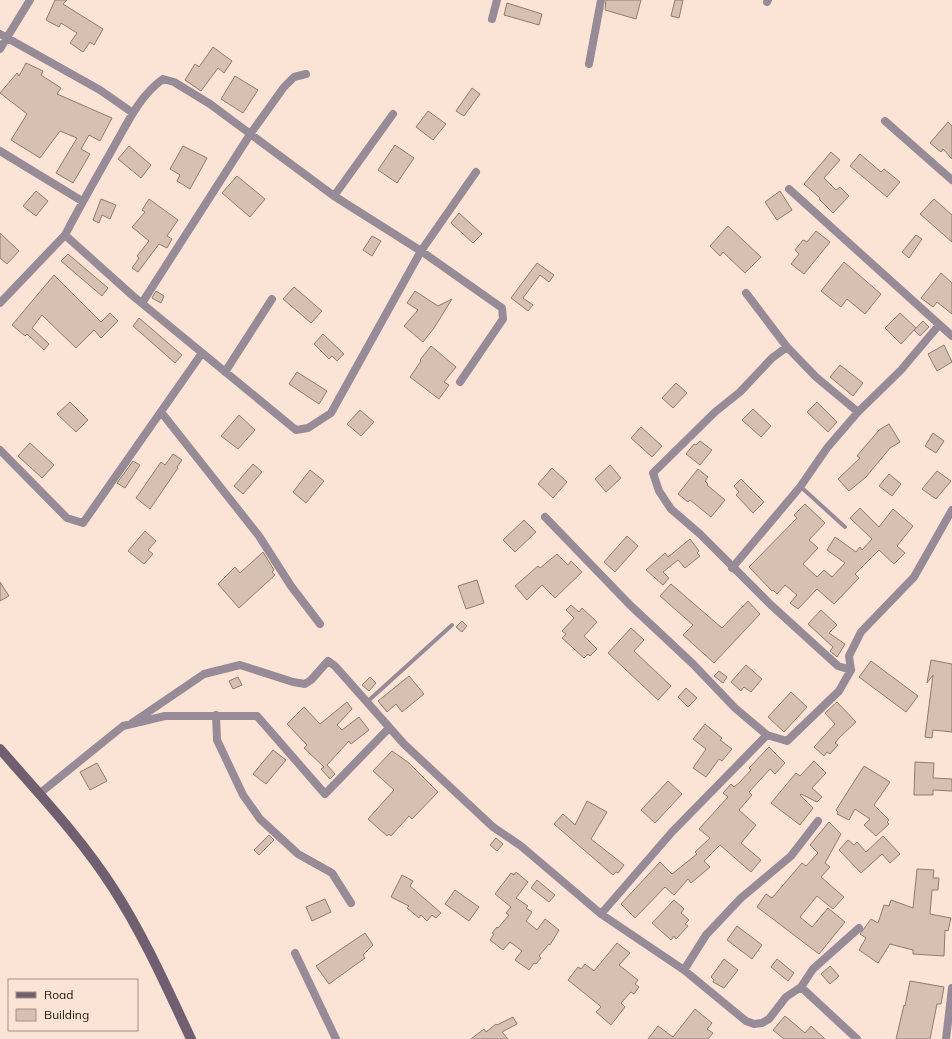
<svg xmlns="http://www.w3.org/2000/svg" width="952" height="1039" font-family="Mulish,sans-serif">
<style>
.building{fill:#d6c0b2;stroke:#8f7a6d}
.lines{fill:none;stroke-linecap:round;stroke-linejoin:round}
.service{stroke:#978b98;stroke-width:4}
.minor{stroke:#978b98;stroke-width:8}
.secondary{stroke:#705f71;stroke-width:10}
</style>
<rect width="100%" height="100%" fill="#fbe4d5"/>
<!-- building -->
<path class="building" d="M 55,0 L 67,0 L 63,4 L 103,29 L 94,45 L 90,42 L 83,52 L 70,43 L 77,33 L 61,23 L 59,27 L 46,20 Z
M 606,0 L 641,0 L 636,19 L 605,10 Z
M 675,0 L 683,0 L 679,18 L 671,16 Z
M 507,3 L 542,14 L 539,25 L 504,15 Z
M 213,47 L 232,61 L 224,73 L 218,68 L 201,91 L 185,80 L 195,64 L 199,67 Z
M 26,63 L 43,71 L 41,75 L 61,88 L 57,94 L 112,118 L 100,141 L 89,135 L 81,149 L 90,154 L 73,183 L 56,173 L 77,138 L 60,131 L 40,158 L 11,140 L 27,114 L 0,93 L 17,73 L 19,76 Z
M 235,76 L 258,90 L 243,113 L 221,99 Z
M 472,88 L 480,94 L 464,116 L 456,111 Z
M 428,111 L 446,124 L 433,140 L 416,127 Z
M 948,122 L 952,126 L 952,159 L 943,149 L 941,152 L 930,143 Z
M 395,145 L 414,158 L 397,183 L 378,170 Z
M 129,146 L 151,165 L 141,178 L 118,159 Z
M 183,146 L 207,158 L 190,189 L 177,181 L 180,175 L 170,169 Z
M 831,152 L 840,160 L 824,178 L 836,190 L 840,187 L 849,196 L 833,213 L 819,199 L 820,198 L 804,184 Z
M 860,154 L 881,172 L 884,169 L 900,182 L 887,197 L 850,166 Z
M 237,176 L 265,199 L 250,217 L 222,193 Z
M 36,191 L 48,201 L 36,216 L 23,206 Z
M 780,191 L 792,210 L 777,220 L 765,202 Z
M 101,199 L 116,205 L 110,219 L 102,215 L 99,223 L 93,220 Z
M 149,199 L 178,220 L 167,236 L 172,239 L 167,248 L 159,244 L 138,272 L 132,268 L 139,258 L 137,256 L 149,241 L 132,227 L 145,212 L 142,210 Z
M 934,199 L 952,215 L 952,242 L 920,214 Z
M 459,213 L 482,234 L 473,243 L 451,223 Z
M 728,226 L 761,257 L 745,273 L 723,252 L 720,256 L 710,246 Z
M 816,231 L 830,242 L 804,274 L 791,264 L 799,254 L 795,250 L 803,240 L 807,242 Z
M 0,233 L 19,251 L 7,264 L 0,258 Z
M 916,235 L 922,239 L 909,258 L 902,252 Z
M 372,236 L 381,241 L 372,256 L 363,250 Z
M 68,254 L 108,288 L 102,296 L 61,261 Z
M 844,262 L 881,294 L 865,314 L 847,299 L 841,307 L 821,291 Z
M 537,263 L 554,275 L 549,282 L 540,275 L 523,298 L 533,305 L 528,311 L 511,298 Z
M 941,273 L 952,283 L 952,314 L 937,302 L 933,307 L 921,298 Z
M 54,275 L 101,322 L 110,313 L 118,321 L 101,338 L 94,330 L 76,348 L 42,315 L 32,328 L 49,344 L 44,350 L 27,334 L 25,336 L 12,325 Z
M 294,287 L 322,311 L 311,323 L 283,299 Z
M 156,291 L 164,296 L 161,303 L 152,298 Z
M 415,291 L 438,306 L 452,299 L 434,328 L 423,342 L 404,326 L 418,310 L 407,303 Z
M 900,313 L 916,328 L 901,344 L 885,328 Z
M 139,318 L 182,355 L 175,363 L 133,326 Z
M 923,321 L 929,327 L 920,336 L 914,330 Z
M 323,334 L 344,354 L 337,361 L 332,356 L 329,359 L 314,344 Z
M 944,345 L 952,362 L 937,371 L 928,354 Z
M 431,346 L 456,367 L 444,382 L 449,385 L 439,399 L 410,377 L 421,361 L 420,360 Z
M 840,365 L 863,383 L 853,396 L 830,377 Z
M 297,372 L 327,391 L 319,404 L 289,384 Z
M 676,383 L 687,393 L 673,408 L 662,398 Z
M 70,402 L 88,420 L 76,432 L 57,414 Z
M 817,402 L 837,422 L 828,432 L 807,412 Z
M 753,409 L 771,426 L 761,437 L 742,420 Z
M 360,410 L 374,422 L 361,436 L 347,424 Z
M 239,415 L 255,430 L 238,449 L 221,436 Z
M 889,424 L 900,442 L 890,448 L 866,477 L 849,491 L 838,479 L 860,458 L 857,456 L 879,430 Z
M 641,427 L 662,446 L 652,457 L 631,438 Z
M 933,433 L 944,441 L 936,453 L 925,446 Z
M 700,441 L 712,450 L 700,465 L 686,454 L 694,444 L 696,445 Z
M 30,443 L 54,465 L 42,478 L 18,456 Z
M 173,454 L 182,460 L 177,467 L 178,468 L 150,509 L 136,498 L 161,462 L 165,465 Z
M 133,461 L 140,465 L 125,488 L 117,483 Z
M 253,464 L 262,472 L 243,494 L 234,486 Z
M 610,465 L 621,478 L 606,492 L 595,479 Z
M 552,468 L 567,482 L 553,498 L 538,484 Z
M 698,469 L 708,477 L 705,481 L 708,484 L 707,485 L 725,500 L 711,517 L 690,500 L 688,502 L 678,494 Z
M 310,470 L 324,481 L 306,503 L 293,492 Z
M 937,471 L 951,481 L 936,499 L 922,489 Z
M 889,474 L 901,484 L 892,496 L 879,486 Z
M 741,479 L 764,502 L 753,513 L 736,495 L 739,492 L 734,486 Z
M 805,504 L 825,523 L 809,540 L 818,548 L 803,564 L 817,577 L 824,570 L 832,577 L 845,563 L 827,550 L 835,537 L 856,552 L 860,547 L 862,550 L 872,539 L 850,518 L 860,508 L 879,527 L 893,509 L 913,526 L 897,546 L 905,553 L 894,564 L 879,550 L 855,574 L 859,578 L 834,604 L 817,589 L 798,609 L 790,603 L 797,595 L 785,585 L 777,594 L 773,590 L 772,591 L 749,567 L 797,518 L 794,515 Z
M 524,520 L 536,532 L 515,552 L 503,540 Z
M 145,531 L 156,541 L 148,550 L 153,554 L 144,564 L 128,551 Z
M 627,536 L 638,546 L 615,572 L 604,562 Z
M 690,539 L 699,551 L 697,553 L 700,556 L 685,568 L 678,560 L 663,572 L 669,578 L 663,585 L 646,570 L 665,553 L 668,557 Z
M 263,552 L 274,570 L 272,572 L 275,575 L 239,608 L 218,584 L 235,567 L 240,573 Z
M 557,554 L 568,565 L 571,561 L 582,572 L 555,598 L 542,585 L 527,600 L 515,586 L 538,566 L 540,568 Z
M 477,580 L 484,603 L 466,609 L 458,586 Z
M 0,582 L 9,596 L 0,601 Z
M 671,584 L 722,628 L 748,601 L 760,614 L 714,663 L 683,635 L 693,625 L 660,596 Z
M 571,605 L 579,612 L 582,608 L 597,622 L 584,636 L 597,649 L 590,656 L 588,654 L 584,658 L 562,638 L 566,634 L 562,631 L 574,618 L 566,610 Z
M 821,610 L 837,625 L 829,633 L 845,644 L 837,657 L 830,651 L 833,647 L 808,624 Z
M 462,621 L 467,626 L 462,632 L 456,627 Z
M 631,628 L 644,640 L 634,651 L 671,686 L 658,700 L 608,653 Z
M 931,660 L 952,664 L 952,732 L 933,730 L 932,738 L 925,737 L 933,675 L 927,683 Z
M 871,661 L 918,696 L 906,712 L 859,677 Z
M 746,665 L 762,679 L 751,692 L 744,687 L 741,691 L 731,682 Z
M 719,671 L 727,677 L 723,683 L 714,676 Z
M 409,676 L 424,694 L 402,712 L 396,704 L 387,712 L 378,701 Z
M 238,677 L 242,685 L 233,689 L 229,681 Z
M 370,677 L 376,683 L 369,691 L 362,685 Z
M 686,688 L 697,698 L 688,707 L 678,697 Z
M 791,692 L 807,707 L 784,732 L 768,717 Z
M 347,702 L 352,709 L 337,725 L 342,730 L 359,717 L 369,730 L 351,744 L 349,741 L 327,765 L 335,774 L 330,779 L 321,769 L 324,767 L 304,748 L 307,745 L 287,724 L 304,707 L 320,724 Z
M 837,702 L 856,722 L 839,738 L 835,743 L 838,745 L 830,754 L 827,752 L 824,756 L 814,747 L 835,724 L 825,713 Z
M 705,724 L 722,738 L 720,740 L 732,749 L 722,761 L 719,759 L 706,777 L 693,768 L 706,749 L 693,739 Z
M 769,747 L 785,763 L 775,774 L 770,769 L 749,792 L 752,795 L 739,810 L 756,825 L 741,843 L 761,860 L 751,872 L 720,845 L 704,861 L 710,867 L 691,883 L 688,879 L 674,895 L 665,887 L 635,918 L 621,904 L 660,862 L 672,874 L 697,854 L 695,852 L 710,838 L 699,829 L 728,797 L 723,793 L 731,784 L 734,787 L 739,783 L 751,770 L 749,768 Z
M 273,750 L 286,760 L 266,784 L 253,774 Z
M 392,751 L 409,763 L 438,792 L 412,819 L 409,816 L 391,836 L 389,834 L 387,836 L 368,819 L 394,790 L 373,771 Z
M 814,761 L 826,773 L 812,788 L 822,797 L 817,802 L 801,794 L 800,795 L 813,808 L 800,825 L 771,803 L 796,773 L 800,776 Z
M 915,762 L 934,763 L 933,778 L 952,779 L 952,791 L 933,790 L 933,795 L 914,795 Z
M 97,763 L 107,781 L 90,790 L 80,772 Z
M 864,766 L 890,782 L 874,805 L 889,820 L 887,822 L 889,824 L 876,836 L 864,825 L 870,819 L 855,809 L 849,820 L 837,814 L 838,812 L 836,810 Z
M 668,781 L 682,794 L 655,823 L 641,810 Z
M 587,801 L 607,812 L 591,839 L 624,865 L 618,873 L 616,872 L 613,875 L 554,824 L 563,814 L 575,825 Z
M 829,822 L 841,834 L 825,863 L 830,867 L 821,877 L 844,897 L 833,909 L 817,896 L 800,917 L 812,927 L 828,908 L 845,922 L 819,954 L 757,907 L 766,894 L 772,898 L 802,863 L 806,866 L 818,853 L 810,845 Z
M 269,835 L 274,840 L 259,855 L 254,850 Z
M 883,836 L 900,854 L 890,863 L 882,854 L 861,873 L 839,850 L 848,840 L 854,845 L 857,842 L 866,852 Z
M 496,838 L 503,844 L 497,851 L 490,845 Z
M 917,869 L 934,870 L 933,878 L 939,878 L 938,890 L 932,890 L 930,914 L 951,918 L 948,931 L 945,930 L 944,956 L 913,954 L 913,950 L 890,944 L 878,963 L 859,950 L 866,938 L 860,934 L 871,919 L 878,923 L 884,905 L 889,906 L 891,900 L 913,908 Z
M 516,872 L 528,882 L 516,898 L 528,906 L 526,908 L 532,912 L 526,921 L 537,930 L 545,919 L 559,930 L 550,945 L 549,944 L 539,956 L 541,958 L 536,964 L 534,963 L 529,970 L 515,960 L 522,951 L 510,942 L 503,950 L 490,940 L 494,934 L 492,933 L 497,927 L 498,928 L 509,915 L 506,913 L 511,907 L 495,894 L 511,873 L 514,875 Z
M 402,875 L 413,881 L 410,886 L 441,913 L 436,918 L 432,915 L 427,921 L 421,915 L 419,918 L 407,908 L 409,906 L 391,897 Z
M 537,880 L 555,895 L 549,902 L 531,888 Z
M 455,890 L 479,907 L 469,921 L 445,904 Z
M 325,899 L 331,912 L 312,921 L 306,907 Z
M 674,900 L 684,909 L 681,913 L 689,920 L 685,924 L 688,926 L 676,939 L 674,936 L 671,940 L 652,923 Z
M 737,926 L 762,945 L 752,959 L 727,940 Z
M 365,933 L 373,945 L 363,955 L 365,958 L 329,984 L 316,966 Z
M 617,943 L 630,953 L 619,965 L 638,980 L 635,984 L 639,987 L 634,994 L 631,992 L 621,1003 L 625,1007 L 611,1025 L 596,1012 L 601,1007 L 599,1005 L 568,980 L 578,967 L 581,969 L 585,964 L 594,971 Z
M 724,959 L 738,970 L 724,988 L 713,982 L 714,980 L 711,977 Z
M 777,959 L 794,973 L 788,981 L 771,967 Z
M 830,966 L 839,976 L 830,984 L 821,974 Z
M 910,981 L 944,987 L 941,1004 L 937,1004 L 930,1039 L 896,1039 L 904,1005 L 905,1006 Z
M 695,1009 L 712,1023 L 707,1029 L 713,1033 L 708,1039 L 648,1039 L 658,1026 L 673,1037 Z
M 785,1016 L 805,1033 L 811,1026 L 825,1039 L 784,1039 L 773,1030 Z
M 513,1017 L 517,1024 L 502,1032 L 508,1039 L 471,1039 L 484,1029 L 486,1032 L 496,1024 L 497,1025 Z"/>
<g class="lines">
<!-- service -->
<path class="service" d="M 801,487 L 845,527
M 367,702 L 452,625"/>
<!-- minor -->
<path class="minor" d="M 767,2 L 768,0
M 492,19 L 497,0
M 0,34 L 100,90 L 133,113
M 0,49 L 30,0
M 589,64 L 601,0
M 885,121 L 952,180
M 0,151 L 82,201
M 789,189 L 952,336
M 334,196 L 393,114
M 65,235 C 80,206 96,178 112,150 C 127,124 139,96 163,79 L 174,82 L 210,104 L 334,196 L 421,251 L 476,172
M 746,293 L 787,347 L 816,377 L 858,412
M 0,303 L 65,235 L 133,296 L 296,430 L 308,428 L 331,413 L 421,251 L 502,308 L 503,319 L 460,382
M 142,303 L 251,133 L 284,87 L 294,77 L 306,74
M 225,372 L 272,299
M 161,412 L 259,536 L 291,586 L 320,624
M 0,450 L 67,518 L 83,523 L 202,353
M 545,517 L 630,605 L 693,664 L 735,708 L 767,735 L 672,832 L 601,914
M 732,568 L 800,487 L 827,448 L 858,412 L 901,370 L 939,325
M 851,670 L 849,656 L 861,632 L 914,577 L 952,510
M 216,715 L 217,740 L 243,795 L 260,819 L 298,854 L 332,873 L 351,903
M 132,723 L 204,674 L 240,665 L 293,682 L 305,684 L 311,680 L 328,661 L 335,666 L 404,744 L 493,827 L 521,846 L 601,914 L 684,970 L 746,1021 L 754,1024 L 762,1023 L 769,1019 L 786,997 L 801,987 L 813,969 L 859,928
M 767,735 L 787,741 L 839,691 L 851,670 L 838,666 L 771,605 L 700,534 L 671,509 L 659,491 L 653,473 L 715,412 L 740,392 L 772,358 L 787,347
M 39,794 L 123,726 L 165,716 L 257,716 L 325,794 L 389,728
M 295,953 L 336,1039
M 684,970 L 706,935 L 741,898 L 791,856 L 818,821
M 801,987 L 857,1039
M 946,1039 L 952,988"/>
<!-- secondary -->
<path class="secondary" d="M 0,749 C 39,794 81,838 113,888 C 144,936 167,988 191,1039"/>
</g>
<!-- legend -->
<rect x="8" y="979" width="130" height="52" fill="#fbe4d5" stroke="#a19185"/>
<rect x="16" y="992" width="20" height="6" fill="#705f71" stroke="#a19185"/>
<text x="44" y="999" font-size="12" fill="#1b140e">Road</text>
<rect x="16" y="1009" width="20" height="12" fill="#d6c0b2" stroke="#a19185"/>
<text x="44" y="1019" font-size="12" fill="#1b140e">Building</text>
</svg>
